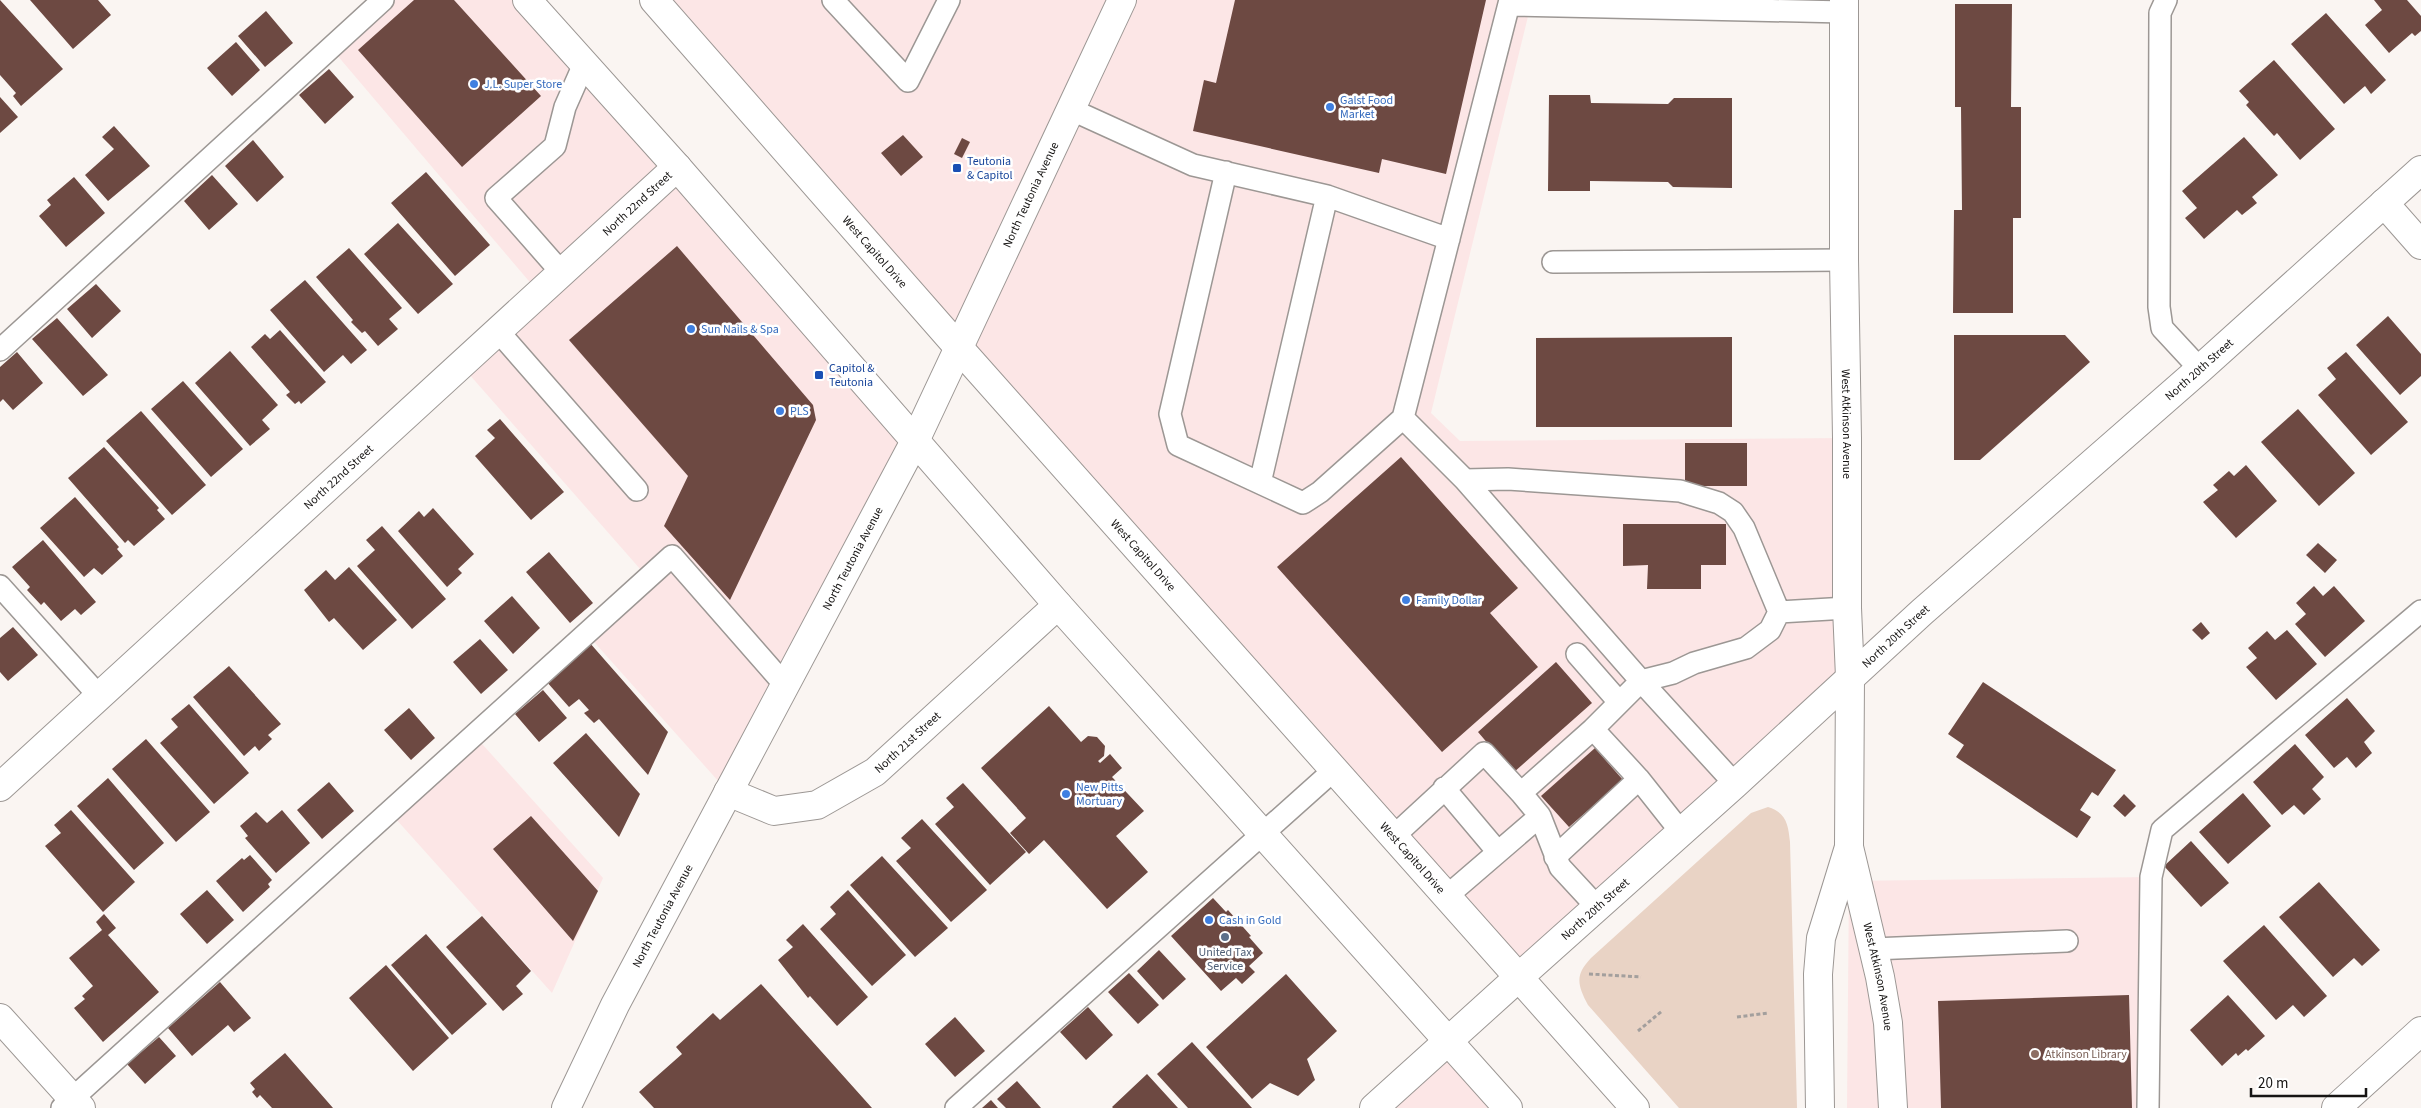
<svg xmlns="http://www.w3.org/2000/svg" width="2421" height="1108" font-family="'Source Sans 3',sans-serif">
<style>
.commercial{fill:#fce6e6}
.green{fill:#e9d3c5}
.building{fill:#6d4942}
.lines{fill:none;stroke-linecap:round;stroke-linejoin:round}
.service-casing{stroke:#9c9794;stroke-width:24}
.minor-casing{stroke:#9c9794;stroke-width:30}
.tertiary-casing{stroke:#9c9794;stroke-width:30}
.secondary-casing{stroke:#9c9794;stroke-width:30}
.primary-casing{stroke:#9c9794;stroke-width:30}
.path{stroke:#a39f9d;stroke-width:3;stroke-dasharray:4 2.5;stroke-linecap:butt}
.service{stroke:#fff;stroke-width:21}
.minor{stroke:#fff;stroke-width:28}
.tertiary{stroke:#fff;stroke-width:28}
.secondary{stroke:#fff;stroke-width:28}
.primary{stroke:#fff;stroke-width:28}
.shop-dot{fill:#3f7fe0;stroke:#fff;stroke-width:2}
.transit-dot{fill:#1a4fb4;stroke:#fff;stroke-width:2}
.service-dot{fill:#5c6f8a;stroke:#fff;stroke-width:2}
.education-dot{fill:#8d6e63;stroke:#fff;stroke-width:2}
.labels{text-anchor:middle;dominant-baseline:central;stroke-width:5;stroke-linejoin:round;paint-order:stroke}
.shop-label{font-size:12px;fill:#366cbe;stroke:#fff;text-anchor:start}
.transit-label{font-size:12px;fill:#164399;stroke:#fff;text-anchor:start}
.street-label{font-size:12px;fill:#161413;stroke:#fff}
.service-label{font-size:12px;fill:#4e5e75;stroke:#fff}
.education-label{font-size:12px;fill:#785e54;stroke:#fff;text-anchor:start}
</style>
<rect width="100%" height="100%" fill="#faf5f2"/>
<!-- commercial -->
<path class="commercial" d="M 383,0 L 527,0 L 915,441 L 728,792 L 587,634 L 648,578 L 461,365 L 539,293 L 331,48 Z
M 654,0 L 1532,0 L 1431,413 L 1460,441 L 1847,438 L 1850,677 L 1519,977 Z
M 474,735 L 603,878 L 552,993 L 395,818 Z
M 2151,877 L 2148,1108 L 1847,1108 L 1849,881 Z
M 1449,1041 L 1508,1108 L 1374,1108 Z"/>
<!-- green -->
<path class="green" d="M 1768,807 C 1787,813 1788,825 1790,842 L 1797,1108 L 1679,1108 L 1588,1005 C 1577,984 1575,975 1591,958 L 1751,813 Z"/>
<!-- building -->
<path class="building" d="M 0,0 L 63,69 L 21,106 L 13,96 L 16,93 L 0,75 Z
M 30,0 L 98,0 L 111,15 L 73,49 Z
M 414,0 L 454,0 L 541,96 L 462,167 L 358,50 Z
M 1235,0 L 1486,0 L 1446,174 L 1382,159 L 1379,173 L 1193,131 L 1204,80 L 1216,83 Z
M 2374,0 L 2407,0 L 2421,16 L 2421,31 L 2415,36 L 2412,33 L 2389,53 L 2365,25 L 2382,10 Z
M 1955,4 L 2012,4 L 2011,107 L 2021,107 L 2021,218 L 2013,218 L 2013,313 L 1953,313 L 1954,210 L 1962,210 L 1961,107 L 1955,107 Z
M 266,11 L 293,43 L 265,67 L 238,36 Z
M 2326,13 L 2386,80 L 2371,94 L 2365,86 L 2344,104 L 2291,44 Z
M 236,42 L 260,70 L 232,96 L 207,68 Z
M 2274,60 L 2335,129 L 2300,160 L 2277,133 L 2274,136 L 2246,105 L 2249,102 L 2239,91 Z
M 329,69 L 354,97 L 325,124 L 299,95 Z
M 1549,95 L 1590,95 L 1591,103 L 1668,104 L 1674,98 L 1732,98 L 1732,188 L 1673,187 L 1668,182 L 1590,181 L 1590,191 L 1548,191 Z
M 0,97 L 18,117 L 0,133 Z
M 114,126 L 150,166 L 108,201 L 85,175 L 114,149 L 102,137 Z
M 903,135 L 923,157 L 901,176 L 881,153 Z
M 2244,137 L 2278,175 L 2252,197 L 2257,203 L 2242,215 L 2237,210 L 2204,239 L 2185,218 L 2197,208 L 2182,191 Z
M 962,138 L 970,142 L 962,158 L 954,154 Z
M 253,140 L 284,177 L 257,202 L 225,166 Z
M 426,172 L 490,245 L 455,276 L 391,203 Z
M 212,175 L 238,204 L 209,230 L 184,201 Z
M 74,177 L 105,213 L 66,247 L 39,216 L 51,205 L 47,200 Z
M 398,223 L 453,284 L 418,314 L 364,254 Z
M 677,246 L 813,405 L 816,420 L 730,600 L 664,526 L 688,476 L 569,340 Z
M 349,248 L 402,308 L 389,319 L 398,329 L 378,346 L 365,331 L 362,333 L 351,322 L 353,320 L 316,277 Z
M 305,280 L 367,350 L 351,364 L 343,355 L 324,372 L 270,310 Z
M 96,284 L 121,311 L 92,338 L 67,309 Z
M 2388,316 L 2421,354 L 2421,376 L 2400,395 L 2356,345 Z
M 57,318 L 108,375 L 83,396 L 32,339 Z
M 280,330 L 326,382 L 301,404 L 299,401 L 295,404 L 286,395 L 290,392 L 251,347 L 265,334 L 270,339 Z
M 1954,335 L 2065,335 L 2090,362 L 1980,460 L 1954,460 Z
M 1732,337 L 1732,427 L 1536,427 L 1536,338 Z
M 230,351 L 278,405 L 262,420 L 270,429 L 250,446 L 195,383 Z
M 17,352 L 43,383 L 13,410 L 3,399 L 0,402 L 0,367 Z
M 2346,352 L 2408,422 L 2371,455 L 2318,395 L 2336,379 L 2327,368 Z
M 183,381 L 243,449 L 211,477 L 151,409 Z
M 2298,409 L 2355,473 L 2319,506 L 2261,442 Z
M 141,411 L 206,485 L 172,515 L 106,441 Z
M 500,419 L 564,492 L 531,520 L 475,456 L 495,438 L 487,430 Z
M 1685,443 L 1747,443 L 1747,486 L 1685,486 Z
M 104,447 L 159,508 L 157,510 L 165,519 L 134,546 L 128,540 L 125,543 L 68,478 Z
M 1401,457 L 1518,588 L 1490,613 L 1538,667 L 1442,752 L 1277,567 Z
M 2246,465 L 2277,501 L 2236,538 L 2203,502 L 2218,490 L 2213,485 L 2229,471 L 2234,476 Z
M 75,497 L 119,547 L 117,549 L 123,556 L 102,575 L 94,568 L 84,577 L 40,528 Z
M 433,508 L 474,554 L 458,569 L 462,573 L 447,587 L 398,531 L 419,511 L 424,517 Z
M 1623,524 L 1726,524 L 1726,565 L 1701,565 L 1701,589 L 1647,589 L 1648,565 L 1623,566 Z
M 382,526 L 446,599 L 412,629 L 357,566 L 375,550 L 366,540 Z
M 43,540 L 96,602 L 81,615 L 75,609 L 61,621 L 44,602 L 41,605 L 27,590 L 30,587 L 12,567 Z
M 2318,543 L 2337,560 L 2325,573 L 2306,555 Z
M 549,552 L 593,603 L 570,623 L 526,572 Z
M 349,567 L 397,620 L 363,650 L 334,618 L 329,622 L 304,590 L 326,570 L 335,580 Z
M 2314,586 L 2323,596 L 2334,586 L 2365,621 L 2325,657 L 2295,624 L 2306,614 L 2296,603 Z
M 512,596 L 540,628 L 513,654 L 484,621 Z
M 2201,622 L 2210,633 L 2202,640 L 2192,630 Z
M 13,627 L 38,655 L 8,681 L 0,672 L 0,638 Z
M 2287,630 L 2317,664 L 2276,700 L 2246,667 L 2257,658 L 2248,648 L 2267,631 L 2275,640 Z
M 480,639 L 508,670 L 481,694 L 453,662 Z
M 589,642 L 668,732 L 648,775 L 599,719 L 594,723 L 584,713 L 589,710 L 579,699 L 569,707 L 546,681 Z
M 1556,662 L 1592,703 L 1513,773 L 1478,732 Z
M 229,666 L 281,724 L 268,735 L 272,739 L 259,751 L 255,746 L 244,756 L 193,697 Z
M 1983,682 L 2116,770 L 2098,796 L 2092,792 L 2080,810 L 2091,817 L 2077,838 L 1956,757 L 1964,745 L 1948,734 Z
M 543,690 L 567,718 L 539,742 L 515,714 Z
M 2347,698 L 2375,731 L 2364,742 L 2372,753 L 2356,768 L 2347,757 L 2334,768 L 2305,735 Z
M 189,704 L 249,773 L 214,804 L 160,743 L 178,727 L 171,719 Z
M 1049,706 L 1081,742 L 1088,736 L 1097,737 L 1105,746 L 1104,756 L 1098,761 L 1100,763 L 1110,754 L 1122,768 L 1112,777 L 1144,811 L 1116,836 L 1148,872 L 1107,909 L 1044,840 L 1029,854 L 1010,833 L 1026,818 L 981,768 Z
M 409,708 L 435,738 L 411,760 L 384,730 Z
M 586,733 L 640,794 L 619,837 L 553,763 Z
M 146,739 L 210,812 L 176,842 L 112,769 Z
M 2295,744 L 2324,777 L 2312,789 L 2321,799 L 2304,815 L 2294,805 L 2282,815 L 2253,782 Z
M 1595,748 L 1623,780 L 1569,827 L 1541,796 Z
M 108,778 L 164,843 L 134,870 L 77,806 Z
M 329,782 L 354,811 L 322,839 L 297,810 Z
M 963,783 L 1026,852 L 990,885 L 935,824 L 954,807 L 946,798 Z
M 2243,793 L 2271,826 L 2228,864 L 2199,832 Z
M 2124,794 L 2136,806 L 2125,817 L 2113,806 Z
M 71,810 L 135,882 L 103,912 L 45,846 L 61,833 L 54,825 Z
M 282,810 L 310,843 L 276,873 L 245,838 L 248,836 L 240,826 L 256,812 L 267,823 Z
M 531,816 L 598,891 L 573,941 L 493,849 Z
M 922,819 L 987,890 L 951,922 L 896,861 L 911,848 L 901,838 Z
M 2191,841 L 2229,883 L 2201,907 L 2164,866 Z
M 250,855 L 272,880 L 268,884 L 270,887 L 243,912 L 216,881 L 242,858 L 244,860 Z
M 882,856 L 948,928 L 915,957 L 850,885 Z
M 2319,882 L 2380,950 L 2362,966 L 2354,958 L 2333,977 L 2279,917 Z
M 207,890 L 234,920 L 207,944 L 180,914 Z
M 848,890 L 906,955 L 872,986 L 820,929 L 836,914 L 830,907 Z
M 1213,898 L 1226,912 L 1228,910 L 1251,936 L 1249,937 L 1263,953 L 1249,966 L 1255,972 L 1242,984 L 1236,978 L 1221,991 L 1171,936 Z
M 104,914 L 116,928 L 108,935 L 159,992 L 103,1042 L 74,1008 L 85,999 L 82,996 L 93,986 L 69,958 L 102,930 L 96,922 Z
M 482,916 L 531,971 L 516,986 L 523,994 L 503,1011 L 446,947 Z
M 803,924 L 868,997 L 837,1026 L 810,996 L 808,998 L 778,960 L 793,947 L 786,940 Z
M 2264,925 L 2327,996 L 2304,1017 L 2293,1005 L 2276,1020 L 2223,961 Z
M 426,934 L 487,1004 L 452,1035 L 391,965 Z
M 1159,950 L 1186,979 L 1163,1000 L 1137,971 Z
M 386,965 L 449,1038 L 413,1071 L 349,998 Z
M 1129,973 L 1159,1005 L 1138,1024 L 1108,992 Z
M 1286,974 L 1337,1031 L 1307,1059 L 1315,1080 L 1298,1096 L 1270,1083 L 1252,1099 L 1206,1047 Z
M 220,982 L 251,1018 L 234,1032 L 228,1025 L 192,1056 L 168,1028 Z
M 761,984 L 872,1108 L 654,1108 L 639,1092 L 682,1054 L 676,1047 L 713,1013 L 720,1020 Z
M 2129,995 L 2132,1108 L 1941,1108 L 1938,1001 Z
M 2228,995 L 2265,1036 L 2248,1051 L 2246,1049 L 2238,1056 L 2236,1053 L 2222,1066 L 2190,1030 Z
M 1088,1007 L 1113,1035 L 1086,1060 L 1060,1032 Z
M 955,1017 L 985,1051 L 955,1077 L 925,1044 Z
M 159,1037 L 176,1056 L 145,1084 L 127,1064 Z
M 1192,1042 L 1252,1108 L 1188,1108 L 1157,1074 Z
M 285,1053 L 333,1108 L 272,1108 L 260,1095 L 257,1098 L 252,1092 L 255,1089 L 250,1083 Z
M 1147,1074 L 1178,1108 L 1113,1108 L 1112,1107 Z
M 1017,1081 L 1041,1108 L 1006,1108 L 997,1099 Z
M 991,1100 L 998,1108 L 982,1108 Z"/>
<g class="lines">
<defs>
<path id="service" d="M 833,0 L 908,81 L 949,0
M 1510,0 L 1403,418 L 1465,480 L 1641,681 L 1735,784
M 2166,0 L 2160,13 L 2159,307 L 2162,328 L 2200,369
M 1509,5 L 1844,12
M 1070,109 L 1193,165 L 1327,196 L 1449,239
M 1226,172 L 1170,414 L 1178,445 L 1303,503 L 1320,492 L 1403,418
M 1553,262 L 1844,260
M 562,273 L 496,198 L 555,146 L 565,107 L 584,64
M 498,331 L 637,490
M 0,350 L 383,0
M 1465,480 L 1508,479 L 1680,491 L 1719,503 L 1733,512 L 1744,528 L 1779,612 L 1770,630 L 1746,648 L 1694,663 L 1673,673 L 1641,681 L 1593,729
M 1260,483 L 1327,196
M 0,586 L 99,696
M 1779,612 L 1847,608
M 1577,654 L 1619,702
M 1444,788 L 1498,852
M 1540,816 L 1521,793 L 1593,729 L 1639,779 L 1681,832
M 1394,836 L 1484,753 L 1521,793
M 1555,857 L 1639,779
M 1447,896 L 1540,816 L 1560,867 L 1597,907
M 1873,949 L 2067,941
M 62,1108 L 672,556 L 785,685
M 956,1108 L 1334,770
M 2148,1108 L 2151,877 L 2162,830 L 2421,611"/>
<g id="minor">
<path d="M 2384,203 L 2421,245"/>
<path id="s1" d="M 0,787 L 677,167"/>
<path id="s2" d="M 728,792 L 774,811 L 817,805 L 875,772 L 1058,605"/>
<path id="s3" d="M 1519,977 L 1735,784 L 1922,612 L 2200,369 L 2421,170"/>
<path d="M 0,1018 L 81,1108"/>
<path d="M 2336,1108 L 2421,1031"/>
</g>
<g id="tertiary">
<path id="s4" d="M 1844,0 L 1844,260 L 1847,438 L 1847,608 L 1850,677 L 1849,847 L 1880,977 L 1888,1023 L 1893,1108"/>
<path d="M 1820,1108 L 1818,974 L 1821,938 L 1849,847"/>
</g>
<g id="secondary">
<path id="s5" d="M 566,1108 L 615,1005 L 915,441 L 1122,0"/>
<path d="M 1374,1108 L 1519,977"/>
</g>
<g id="primary">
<path d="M 527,0 L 677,167 L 1058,605 L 1508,1108"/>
<path id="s6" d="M 654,0 L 959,348 L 1635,1108"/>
</g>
</defs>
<!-- service casing -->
<use href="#service" class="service-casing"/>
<!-- minor casing -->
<use href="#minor" class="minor-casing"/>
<!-- tertiary casing -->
<use href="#tertiary" class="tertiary-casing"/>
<!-- secondary casing -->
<use href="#secondary" class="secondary-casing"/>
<!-- primary casing -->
<use href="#primary" class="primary-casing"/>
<!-- path -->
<path class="path" d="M 1589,974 L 1641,977
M 1737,1017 L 1768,1013
M 1638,1031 L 1662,1011"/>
<!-- service -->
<use href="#service" class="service"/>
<!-- minor -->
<use href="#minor" class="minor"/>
<!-- tertiary -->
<use href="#tertiary" class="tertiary"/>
<!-- secondary -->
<use href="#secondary" class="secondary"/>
<!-- primary -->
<use href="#primary" class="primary"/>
</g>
<!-- markers -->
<g class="shop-dot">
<circle cx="474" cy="84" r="5"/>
<circle cx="1330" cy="107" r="5"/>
<circle cx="691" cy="329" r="5"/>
<circle cx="780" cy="411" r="5"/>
<circle cx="1406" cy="600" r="5"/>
<circle cx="1066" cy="794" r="5"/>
<circle cx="1209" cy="920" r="5"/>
</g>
<g class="transit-dot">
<rect x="952" y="163" width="10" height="10" rx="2.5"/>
<rect x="814" y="370" width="10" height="10" rx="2.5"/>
</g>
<circle class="service-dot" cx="1225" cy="937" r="5"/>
<circle class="education-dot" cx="2035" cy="1054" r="5"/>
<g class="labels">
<!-- shop labels -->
<g class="shop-label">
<text x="484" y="84">J.L. Super Store</text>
<text x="1340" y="100">Galst Food<tspan x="1340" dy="14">Market</tspan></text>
<text x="701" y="329">Sun Nails &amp; Spa</text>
<text x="790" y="411">PLS</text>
<text x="1416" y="600">Family Dollar</text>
<text x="1076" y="787">New Pitts<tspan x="1076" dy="14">Mortuary</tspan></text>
<text x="1219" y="920">Cash in Gold</text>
</g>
<!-- transit labels -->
<g class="transit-label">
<text x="967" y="161">Teutonia<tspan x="967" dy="14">&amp; Capitol</tspan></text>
<text x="829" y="368">Capitol &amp;<tspan x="829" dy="14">Teutonia</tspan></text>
</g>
<!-- street labels -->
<g class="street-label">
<text stroke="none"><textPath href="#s5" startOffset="1025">North Teutonia Avenue</textPath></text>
<text stroke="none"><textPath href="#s1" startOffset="864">North 22nd Street</textPath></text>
<text stroke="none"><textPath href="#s6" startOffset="335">West Capitol Drive</textPath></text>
<text stroke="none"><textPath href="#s3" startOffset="912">North 20th Street</textPath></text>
<text stroke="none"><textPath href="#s4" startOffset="424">West Atkinson Avenue</textPath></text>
<text stroke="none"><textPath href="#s1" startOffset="459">North 22nd Street</textPath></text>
<text stroke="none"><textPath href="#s6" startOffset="740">West Capitol Drive</textPath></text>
<text stroke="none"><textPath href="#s5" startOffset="620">North Teutonia Avenue</textPath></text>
<text stroke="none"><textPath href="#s3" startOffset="508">North 20th Street</textPath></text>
<text stroke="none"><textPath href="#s2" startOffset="204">North 21st Street</textPath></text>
<text stroke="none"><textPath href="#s6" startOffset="1145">West Capitol Drive</textPath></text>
<text stroke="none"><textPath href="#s3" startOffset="102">North 20th Street</textPath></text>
<text stroke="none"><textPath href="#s5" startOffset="215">North Teutonia Avenue</textPath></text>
<text stroke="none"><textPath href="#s4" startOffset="980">West Atkinson Avenue</textPath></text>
</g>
<!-- service labels -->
<g class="service-label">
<text x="1225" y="952">United Tax<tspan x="1225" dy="14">Service</tspan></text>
</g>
<!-- education labels -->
<g class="education-label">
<text x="2045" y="1054">Atkinson Library</text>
</g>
</g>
<!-- scale -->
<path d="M2251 1088v8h115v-8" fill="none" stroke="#161413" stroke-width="2.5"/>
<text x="2258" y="1088" font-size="15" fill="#161413" stroke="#ffffff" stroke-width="4" paint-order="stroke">20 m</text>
</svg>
